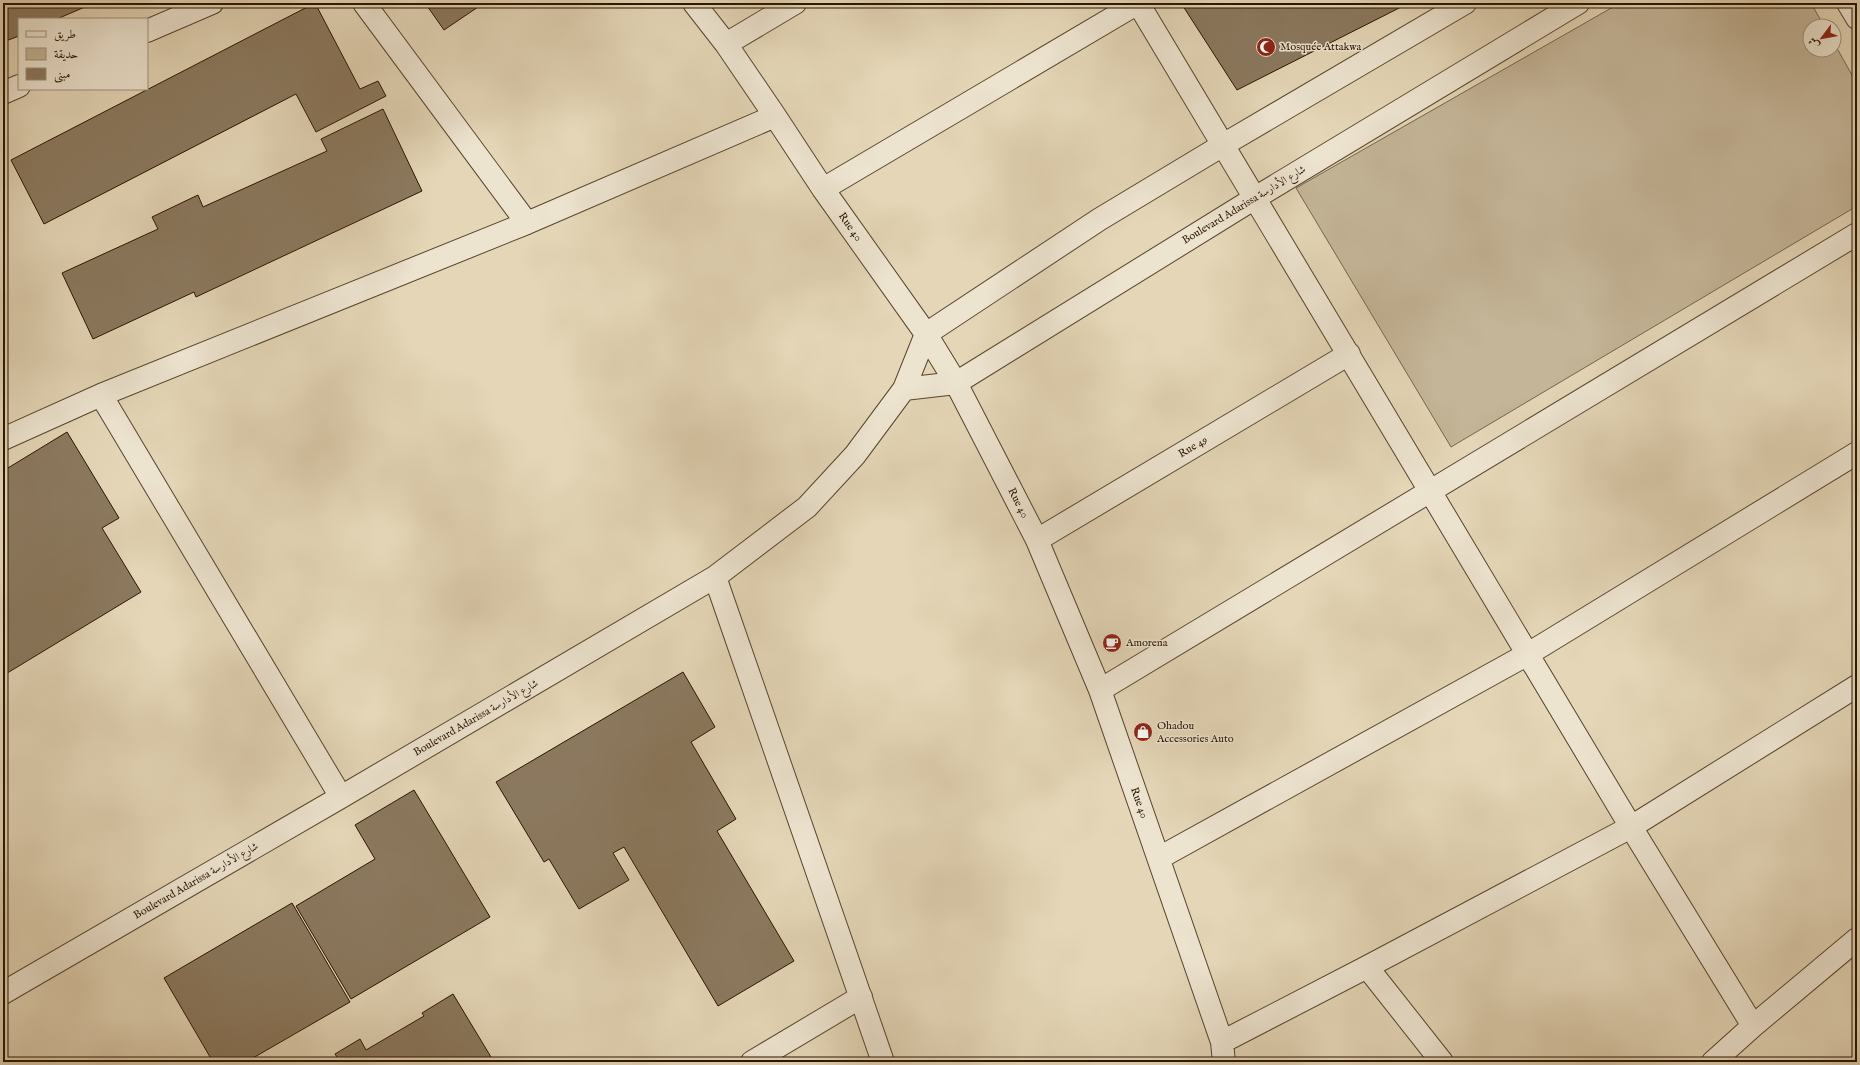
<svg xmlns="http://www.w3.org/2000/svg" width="1860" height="1065" font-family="'IM FELL English',Amiri,serif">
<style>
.green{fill:#c4b598;stroke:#77644c}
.building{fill:#8b795f;stroke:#2a1400}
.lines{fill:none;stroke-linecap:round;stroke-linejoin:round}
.minor-casing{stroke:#58442e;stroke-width:24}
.minor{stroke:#ede4d0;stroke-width:22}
.labels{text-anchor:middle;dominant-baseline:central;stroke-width:3;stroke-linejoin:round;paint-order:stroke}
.poi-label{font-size:11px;fill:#2a1400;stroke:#ede4d0;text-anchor:start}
.street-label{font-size:11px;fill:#2a1400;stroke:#ede4d0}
</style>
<rect width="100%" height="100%" fill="#e4d6b7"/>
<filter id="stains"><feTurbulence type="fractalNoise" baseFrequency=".005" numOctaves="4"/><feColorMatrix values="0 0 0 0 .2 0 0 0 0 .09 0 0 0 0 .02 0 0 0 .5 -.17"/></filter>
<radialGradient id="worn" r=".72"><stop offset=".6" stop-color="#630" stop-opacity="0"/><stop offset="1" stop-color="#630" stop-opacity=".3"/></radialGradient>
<!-- green -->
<path class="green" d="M 1620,3 L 1811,3 L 1824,26 L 1810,26 L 1810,50 L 1834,50 L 1834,43 L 1857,84 L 1857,206 L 1451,447 L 1296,188 Z"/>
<!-- building -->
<path class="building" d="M 3,3 L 94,3 L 57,19 L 19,19 L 19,36 L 3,42 Z
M 315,3 L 360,89 L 378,81 L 386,96 L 316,132 L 296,94 L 44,224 L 11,160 Z
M 425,3 L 484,3 L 444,30 Z
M 1181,3 L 1409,3 L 1237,90 Z
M 383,109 L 422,191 L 196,297 L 194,292 L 93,339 L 62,273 L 158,229 L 152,217 L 198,195 L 203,207 L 327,151 L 321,139 Z
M 67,432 L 119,518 L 102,528 L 141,592 L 4,675 L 3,673 L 3,471 Z
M 683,672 L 715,727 L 691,742 L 736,819 L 717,831 L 794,961 L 718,1006 L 624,847 L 613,853 L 629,880 L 579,909 L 549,859 L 544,862 L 496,782 Z
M 414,790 L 490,917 L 351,999 L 296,906 L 375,859 L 355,825 Z
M 292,903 L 350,1002 L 246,1062 L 213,1062 L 164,978 Z
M 453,994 L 494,1062 L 340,1062 L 335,1054 L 360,1039 L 366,1050 L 424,1016 L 422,1013 Z"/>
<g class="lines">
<defs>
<path id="minor" d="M 364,3 L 527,223
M 694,3 L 726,44 L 775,116 L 823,189 L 926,334 L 956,383 L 1037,540 L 1100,690 L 1222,1042 L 1224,1062
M 1138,3 L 1631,827 L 1753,1026
M 1848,3 L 1857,18
M 147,31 L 212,3
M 726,44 L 795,3
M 3,93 L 19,86
M 823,189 L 1138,3
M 904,389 L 956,383 L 1255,198 L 1578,3
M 101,395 L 341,797
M 3,439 L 101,395 L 527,223 L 775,116
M 1037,540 L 1349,354
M 715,577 L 883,1062
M 1100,690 L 1857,234
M 1159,858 L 1528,654 L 1857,453
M 1367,967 L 1442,1062
M 3,993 L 341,797 L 715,577 L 807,507 L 855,455 L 904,389 L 926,334 L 1100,219 L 1223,145 L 1465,3
M 1222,1042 L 1367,967 L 1631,827 L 1857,686
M 752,1062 L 861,997
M 1713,1062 L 1753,1026 L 1857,939"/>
</defs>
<!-- minor casing -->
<use href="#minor" class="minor-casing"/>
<!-- minor -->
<use href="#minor" class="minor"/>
</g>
<!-- icons -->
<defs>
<symbol id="mosque-disc" viewBox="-11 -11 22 22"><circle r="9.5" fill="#8f2418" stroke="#ede4d0"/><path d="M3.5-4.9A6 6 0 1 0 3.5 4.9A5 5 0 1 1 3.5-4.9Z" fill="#fff"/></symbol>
<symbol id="cafe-disc" viewBox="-11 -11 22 22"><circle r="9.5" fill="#8f2418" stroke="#ede4d0"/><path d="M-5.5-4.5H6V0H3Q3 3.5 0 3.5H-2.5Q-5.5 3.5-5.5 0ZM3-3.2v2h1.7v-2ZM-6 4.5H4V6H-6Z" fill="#fff"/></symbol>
<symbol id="shop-disc" viewBox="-11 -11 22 22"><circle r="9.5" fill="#8f2418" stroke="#ede4d0"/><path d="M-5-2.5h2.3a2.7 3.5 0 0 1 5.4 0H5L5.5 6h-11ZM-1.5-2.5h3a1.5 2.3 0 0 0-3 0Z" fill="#fff"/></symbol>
</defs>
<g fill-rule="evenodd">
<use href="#mosque-disc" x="1255" y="36" width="22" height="22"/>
<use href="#cafe-disc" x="1101" y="632" width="22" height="22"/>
<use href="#shop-disc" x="1132" y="721" width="22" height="22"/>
</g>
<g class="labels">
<!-- poi labels -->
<g class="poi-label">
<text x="1280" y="47">Mosquée Attakwa</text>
<text x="1126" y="643">Amorena</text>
<text x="1157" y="726">Ohadou<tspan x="1157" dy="13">Accessories Auto</tspan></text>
</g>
<!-- street labels -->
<g class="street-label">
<text transform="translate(1244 205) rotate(-31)">Boulevard Adarissa شارع الأدارسة</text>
<text transform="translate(850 227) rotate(55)">Rue 40</text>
<text transform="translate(1193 447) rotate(-31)">Rue 49</text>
<text transform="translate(1018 503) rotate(63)">Rue 40</text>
<text transform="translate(476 718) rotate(-30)">Boulevard Adarissa شارع الأدارسة</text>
<text transform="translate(1139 803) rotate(70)">Rue 40</text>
<text transform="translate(196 881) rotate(-30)">Boulevard Adarissa شارع الأدارسة</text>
</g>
</g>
<!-- margin -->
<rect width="1860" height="1065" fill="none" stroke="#e4d6b7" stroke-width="16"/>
<rect x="4" y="4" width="1852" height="1057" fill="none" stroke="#2a1400" stroke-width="2"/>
<rect x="8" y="8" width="1844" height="1049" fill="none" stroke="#2a1400"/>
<!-- legend -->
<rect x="18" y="18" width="130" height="72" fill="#ede4d0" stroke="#9f917d"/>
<rect x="26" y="31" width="20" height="6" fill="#ede4d0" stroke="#9f917d"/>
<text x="54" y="38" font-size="12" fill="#2a1400">طريق</text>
<rect x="26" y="48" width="20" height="12" fill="#c4b598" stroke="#9f917d"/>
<text x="54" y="58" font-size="12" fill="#2a1400">حديقة</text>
<rect x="26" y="68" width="20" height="12" fill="#8b795f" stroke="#9f917d"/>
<text x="54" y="78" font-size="12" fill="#2a1400">مبنى</text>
<!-- north arrow -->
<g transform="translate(1822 38) rotate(238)"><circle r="19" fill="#ede4d0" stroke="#9f917d"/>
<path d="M0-3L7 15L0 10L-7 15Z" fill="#8f2418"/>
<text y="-6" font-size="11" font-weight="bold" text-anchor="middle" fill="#2a1400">ش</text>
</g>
<rect width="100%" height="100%" filter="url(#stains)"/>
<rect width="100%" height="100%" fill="url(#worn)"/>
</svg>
